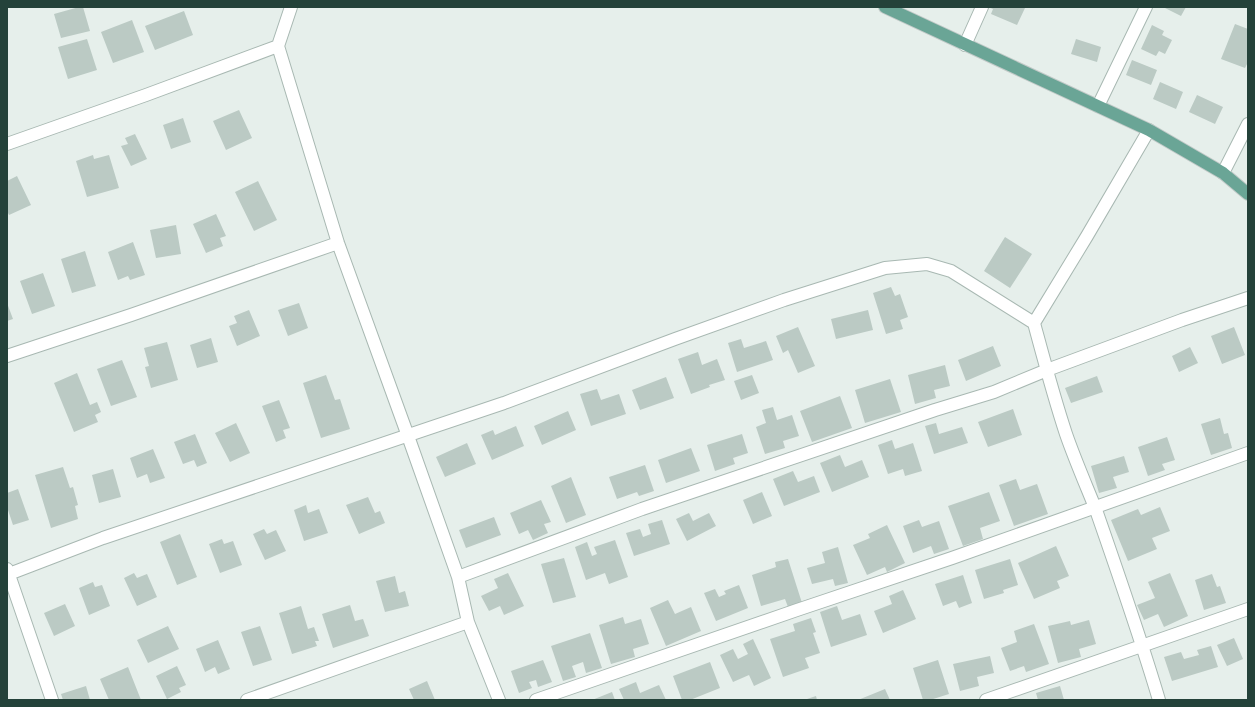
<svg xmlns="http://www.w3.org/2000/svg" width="1255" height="707" font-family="'Open Sans',sans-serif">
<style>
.building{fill:#bbcac4}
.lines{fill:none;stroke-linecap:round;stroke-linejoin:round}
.minor-casing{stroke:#a8b8b2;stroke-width:14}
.major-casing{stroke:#c2cac8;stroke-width:14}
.minor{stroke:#fff;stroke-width:12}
.major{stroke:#6aa596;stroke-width:12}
</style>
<rect width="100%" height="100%" fill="#e6efeb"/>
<!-- building -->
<path class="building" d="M 79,7 L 83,7 L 90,31 L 61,38 L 54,14 Z
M 988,7 L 1023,7 L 1025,8 L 1017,25 L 991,14 L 993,9 Z
M 1163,7 L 1186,7 L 1181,16 Z
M 184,11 L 193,35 L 155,50 L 145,26 Z
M 132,20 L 144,52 L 113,63 L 101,32 Z
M 1235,24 L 1248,29 L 1248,62 L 1245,68 L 1221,59 Z
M 1152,25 L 1164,31 L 1162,35 L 1172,40 L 1165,54 L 1159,51 L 1156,56 L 1141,49 Z
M 87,39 L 97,70 L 68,79 L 58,47 Z
M 1076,39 L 1101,47 L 1097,62 L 1071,54 Z
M 1132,60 L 1157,70 L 1151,85 L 1126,75 Z
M 1160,82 L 1183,92 L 1176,109 L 1153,99 Z
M 1197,95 L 1223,107 L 1215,124 L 1189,112 Z
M 239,110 L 252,138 L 226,150 L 213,121 Z
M 183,118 L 191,142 L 171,149 L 163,125 Z
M 135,134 L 147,159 L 131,166 L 121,146 L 128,144 L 125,138 Z
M 93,155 L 94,159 L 109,155 L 119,188 L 87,197 L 76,161 Z
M 17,176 L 31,205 L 9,215 L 7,211 L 7,181 Z
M 258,181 L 277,220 L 254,231 L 235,192 Z
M 216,214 L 226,236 L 220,238 L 223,246 L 206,253 L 193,224 Z
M 176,225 L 181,254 L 156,258 L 150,230 Z
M 1005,237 L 1032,254 L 1010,288 L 984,271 Z
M 133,242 L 145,275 L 130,280 L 128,276 L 118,280 L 108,252 Z
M 85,251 L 96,286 L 72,293 L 61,259 Z
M 43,273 L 55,306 L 32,314 L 20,281 Z
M 891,287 L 895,296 L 900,294 L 908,317 L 900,320 L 903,329 L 886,334 L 873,293 Z
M 7,303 L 13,319 L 7,321 Z
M 299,303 L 308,328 L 288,336 L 278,310 Z
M 249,310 L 260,336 L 237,346 L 229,326 L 237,323 L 234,316 Z
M 868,310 L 873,330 L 836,339 L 831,319 Z
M 798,327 L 815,366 L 798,373 L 788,350 L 783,353 L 776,336 Z
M 1234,327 L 1245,355 L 1222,364 L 1211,336 Z
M 211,338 L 218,362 L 197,368 L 190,345 Z
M 741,339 L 744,348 L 766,341 L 773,360 L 737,372 L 728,343 Z
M 167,342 L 178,380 L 151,388 L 145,367 L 149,366 L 144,348 Z
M 993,346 L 1001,366 L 966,381 L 958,360 Z
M 1190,347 L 1198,363 L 1179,372 L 1172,356 Z
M 698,352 L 702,365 L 717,359 L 725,380 L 709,385 L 710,387 L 691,394 L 678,359 Z
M 122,360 L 137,397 L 111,406 L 97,369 Z
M 945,365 L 950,386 L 934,390 L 936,398 L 915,404 L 908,375 Z
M 77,373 L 90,405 L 97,402 L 101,412 L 95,415 L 98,422 L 74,432 L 54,383 Z
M 326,375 L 335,400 L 340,399 L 350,429 L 321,438 L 303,383 Z
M 752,375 L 759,393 L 741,400 L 734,381 Z
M 1097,376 L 1103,392 L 1071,403 L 1065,388 Z
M 666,377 L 674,398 L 640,410 L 632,390 Z
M 890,379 L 901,412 L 865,423 L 855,390 Z
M 597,389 L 601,400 L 619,394 L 626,414 L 591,426 L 580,394 Z
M 840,396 L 852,428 L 812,442 L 800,411 Z
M 279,400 L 290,428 L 283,430 L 286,438 L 276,442 L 262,406 Z
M 773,407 L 777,420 L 792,415 L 799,436 L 783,441 L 785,448 L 765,454 L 756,427 L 766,423 L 762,410 Z
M 1013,409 L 1022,435 L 988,447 L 978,422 Z
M 568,411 L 576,430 L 542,445 L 534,426 Z
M 1220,418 L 1224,434 L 1228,433 L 1232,448 L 1211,455 L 1201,424 Z
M 236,423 L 250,453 L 230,462 L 215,433 Z
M 936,423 L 939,434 L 962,427 L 968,443 L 934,454 L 925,426 Z
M 516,426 L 524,446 L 492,460 L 481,435 L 493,430 L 495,435 Z
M 195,434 L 207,463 L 197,467 L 194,460 L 183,464 L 174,442 Z
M 742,434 L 748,453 L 733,458 L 735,464 L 715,471 L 707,445 Z
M 1167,437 L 1175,460 L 1162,464 L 1165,470 L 1148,476 L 1138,447 Z
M 892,440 L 895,449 L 913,443 L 922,471 L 905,476 L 903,469 L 888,474 L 878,445 Z
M 467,443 L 476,464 L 445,477 L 436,457 Z
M 691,448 L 700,471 L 666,483 L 658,460 Z
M 153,449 L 165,478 L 150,483 L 147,474 L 137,478 L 130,458 Z
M 840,455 L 845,467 L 862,460 L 869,477 L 832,492 L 820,463 Z
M 1124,456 L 1129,472 L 1113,477 L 1117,488 L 1099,493 L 1091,466 Z
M 645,465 L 654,491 L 639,496 L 637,492 L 617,499 L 609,477 Z
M 63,467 L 70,488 L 73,487 L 78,505 L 75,506 L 78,519 L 51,528 L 35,475 Z
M 113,469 L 121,497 L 99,503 L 92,475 Z
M 793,471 L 798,482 L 814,476 L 820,492 L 784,506 L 773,479 Z
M 571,477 L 586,515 L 566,523 L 551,486 Z
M 1016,479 L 1020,490 L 1037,484 L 1048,514 L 1014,526 L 999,485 Z
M 18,489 L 29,520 L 13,525 L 7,507 L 7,493 Z
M 762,492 L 772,516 L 753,524 L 743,500 Z
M 989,492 L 1000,521 L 980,528 L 983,539 L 963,546 L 948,506 Z
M 368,497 L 375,513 L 380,511 L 385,523 L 359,534 L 346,505 Z
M 541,500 L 551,522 L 544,524 L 548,533 L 533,540 L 528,530 L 519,534 L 510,513 Z
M 306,505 L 308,513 L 319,509 L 328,533 L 304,541 L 294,510 Z
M 1160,507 L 1170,531 L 1152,538 L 1157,549 L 1128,561 L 1111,520 L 1138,509 L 1141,515 Z
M 689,513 L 693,521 L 709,513 L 716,526 L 687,541 L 676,519 Z
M 494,517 L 501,535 L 466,548 L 459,530 Z
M 662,520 L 670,544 L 634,556 L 626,533 L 640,529 L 643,537 L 651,534 L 648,524 Z
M 919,520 L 922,527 L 939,521 L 949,549 L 934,554 L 931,546 L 913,553 L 903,526 Z
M 887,525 L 905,563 L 887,572 L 885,567 L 867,575 L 853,545 L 870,538 L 868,534 Z
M 264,529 L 267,534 L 276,530 L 286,551 L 265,560 L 253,534 Z
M 180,534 L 197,577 L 177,585 L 160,542 Z
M 222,539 L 224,544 L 233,541 L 242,565 L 220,573 L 209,544 Z
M 615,540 L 628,577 L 609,584 L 605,573 L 586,580 L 575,547 L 587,542 L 592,556 L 597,554 L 594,547 Z
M 1056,546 L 1069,576 L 1057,581 L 1060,588 L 1034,599 L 1018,563 Z
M 838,547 L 848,583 L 835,586 L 833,579 L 812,584 L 807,568 L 825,563 L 822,552 Z
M 564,558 L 576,597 L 553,603 L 541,564 Z
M 788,559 L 802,603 L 788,607 L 785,599 L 761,606 L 752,575 L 776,567 L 775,562 Z
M 1010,559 L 1018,585 L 1003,590 L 1004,593 L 984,599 L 975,570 Z
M 134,573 L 137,578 L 147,574 L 157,597 L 137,606 L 124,578 Z
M 508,573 L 524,606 L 504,615 L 500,606 L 489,611 L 481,596 L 498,588 L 494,579 Z
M 1170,573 L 1188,616 L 1164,627 L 1158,614 L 1144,620 L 1137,605 L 1155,598 L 1148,582 Z
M 1212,574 L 1217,587 L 1220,586 L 1226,603 L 1204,610 L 1195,580 Z
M 963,575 L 972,603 L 959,608 L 956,601 L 943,606 L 935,584 Z
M 395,576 L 399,593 L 405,591 L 409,606 L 385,612 L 376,581 Z
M 93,582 L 95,587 L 102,585 L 110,606 L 89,615 L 79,588 Z
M 739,585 L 748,608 L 716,621 L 704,593 L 715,589 L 719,597 L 726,594 L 724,591 Z
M 903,590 L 916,619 L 883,633 L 874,611 L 892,604 L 889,596 Z
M 668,600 L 675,614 L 691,607 L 701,631 L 666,646 L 650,608 Z
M 65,604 L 75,626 L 54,636 L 44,613 Z
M 350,605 L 355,621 L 363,619 L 369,636 L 333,648 L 322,614 Z
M 301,606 L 308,629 L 314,627 L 319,641 L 315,641 L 317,646 L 292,654 L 279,613 Z
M 837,606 L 842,620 L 860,614 L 867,635 L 831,647 L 820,612 Z
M 623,617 L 625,624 L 641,619 L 649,644 L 633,649 L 635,657 L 611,664 L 599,625 Z
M 811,618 L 816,632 L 813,633 L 820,653 L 805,658 L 809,668 L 783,677 L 770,639 L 795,631 L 793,624 Z
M 1089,620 L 1096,644 L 1079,649 L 1081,657 L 1058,663 L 1048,626 L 1070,621 L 1071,625 Z
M 1034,624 L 1049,664 L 1026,672 L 1024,666 L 1010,671 L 1001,648 L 1017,642 L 1014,631 Z
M 168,626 L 179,649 L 148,663 L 137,640 Z
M 260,626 L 272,660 L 253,666 L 241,632 Z
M 590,633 L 602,668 L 586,673 L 583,662 L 572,666 L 576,677 L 563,681 L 551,646 Z
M 1234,638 L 1243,659 L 1227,666 L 1217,645 Z
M 753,639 L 771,678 L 754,686 L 749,675 L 733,682 L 720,655 L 733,649 L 738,659 L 748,654 L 743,644 Z
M 218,640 L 230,669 L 218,674 L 215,667 L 205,672 L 196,649 Z
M 1211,646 L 1218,667 L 1172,681 L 1164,657 L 1181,652 L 1184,659 L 1199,655 L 1197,650 Z
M 990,656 L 994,673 L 977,677 L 979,686 L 960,691 L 953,664 Z
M 543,660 L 552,682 L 538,687 L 536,680 L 529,682 L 532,688 L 519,693 L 511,671 Z
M 938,660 L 949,694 L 930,700 L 923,700 L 913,668 Z
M 710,662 L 720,688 L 690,700 L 682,700 L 673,676 Z
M 177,666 L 186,685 L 179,688 L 181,692 L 167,699 L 156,676 Z
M 128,667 L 141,700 L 109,700 L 100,679 Z
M 427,681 L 435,700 L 414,700 L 409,689 Z
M 636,682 L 640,693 L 659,685 L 666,700 L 624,700 L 619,689 Z
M 86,686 L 90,700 L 63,700 L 61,694 Z
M 1060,686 L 1064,700 L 1038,700 L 1036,693 Z
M 885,689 L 890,700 L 858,700 Z
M 612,692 L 615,700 L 592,700 Z
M 816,696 L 817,700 L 804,700 Z"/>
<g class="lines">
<defs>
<path id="minor" d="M 291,7 L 278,46 L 338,243 L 408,436 L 458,577 L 468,622 L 499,700
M 965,45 L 982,7
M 1098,106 L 1146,7
M 7,144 L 146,95 L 278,46
M 1223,173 L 1248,124
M 1034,323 L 1087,236 L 1149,130
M 7,356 L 131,315 L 338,243
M 7,569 L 52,700
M 9,574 L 103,538 L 504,403 L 675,339 L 784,300 L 885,268 L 927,264 L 951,271 L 1034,323 C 1044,360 1054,398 1066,434 C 1075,460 1086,485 1096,510 C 1118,573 1140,636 1159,700
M 458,577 L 642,509 L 935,410 L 994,392 L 1047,370 L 1182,320 L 1248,298
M 247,700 L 468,622
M 536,700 L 797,610 L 952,558 L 1248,453
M 986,700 L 1248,609"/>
<path id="major" d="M 885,7 L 1149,130 L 1223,173 L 1248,194"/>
</defs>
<!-- minor casing -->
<use href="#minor" class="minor-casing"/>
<!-- major casing -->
<use href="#major" class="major-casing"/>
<!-- minor -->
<use href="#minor" class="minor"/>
<!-- major -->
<use href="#major" class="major"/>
</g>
<!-- border -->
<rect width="1255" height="707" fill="none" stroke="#24423a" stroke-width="16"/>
</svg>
